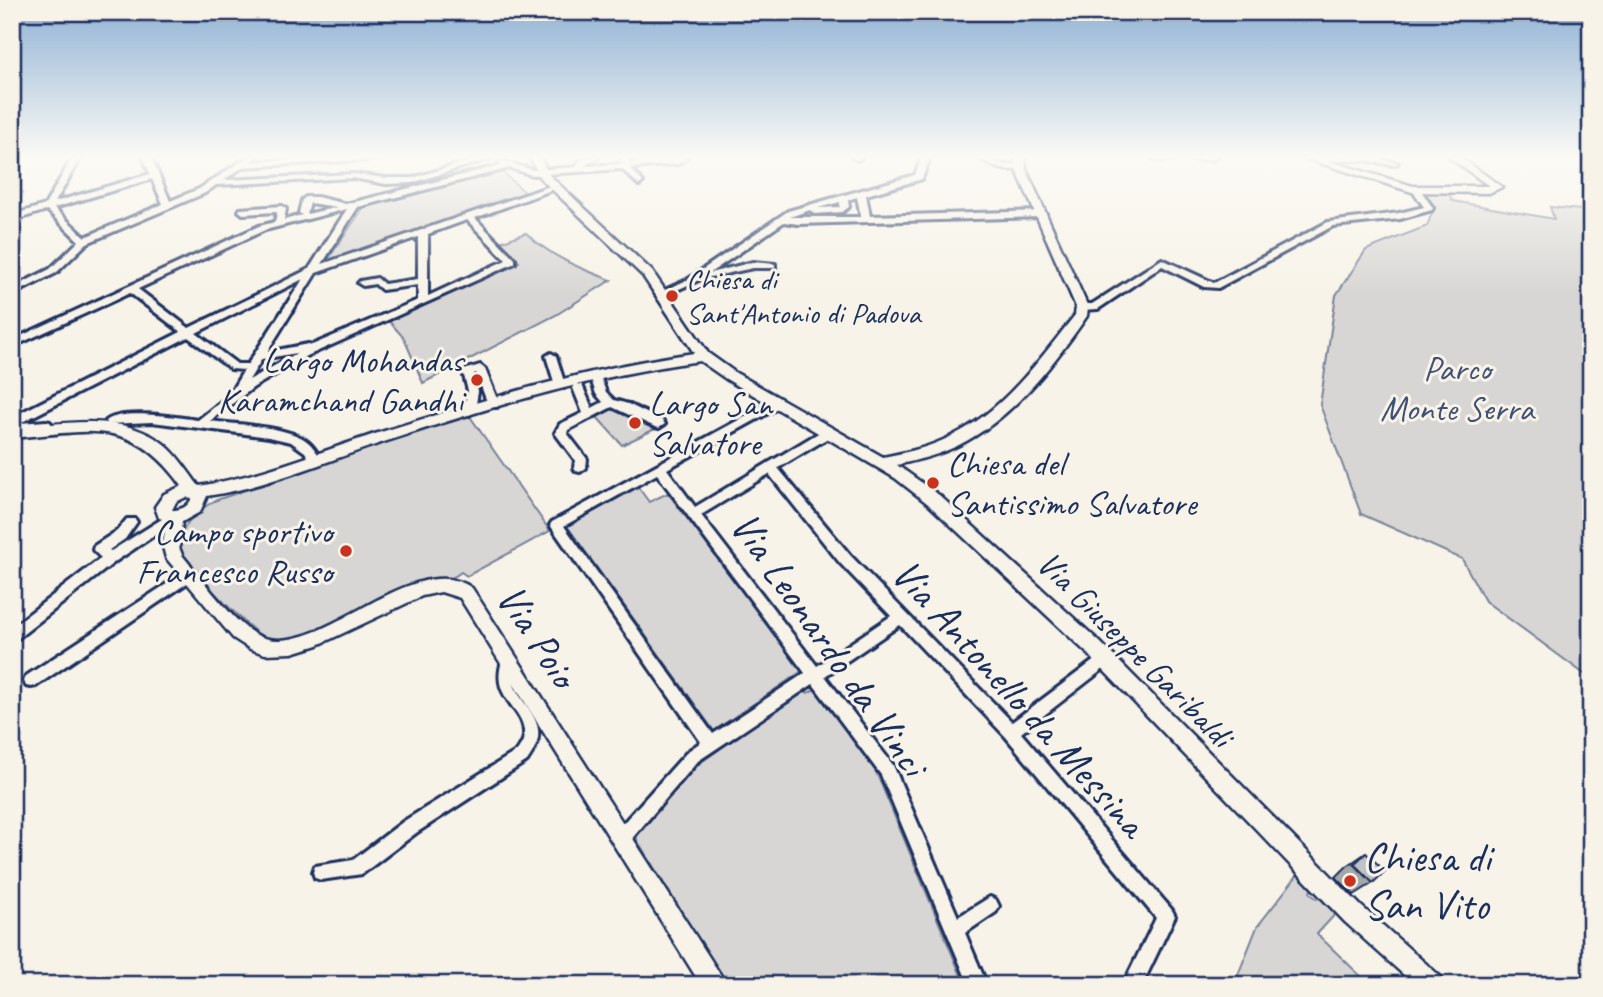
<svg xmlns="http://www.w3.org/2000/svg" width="1603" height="997" font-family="Caveat,sans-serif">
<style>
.green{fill:#d7d6d4;stroke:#798299;stroke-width:2}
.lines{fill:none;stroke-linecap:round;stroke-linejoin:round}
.street-casing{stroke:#1b2f5e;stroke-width:6}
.secondary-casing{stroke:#1b2f5e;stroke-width:5}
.street{fill:#f7f3e8;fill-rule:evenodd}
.secondary{fill:#f7f3e8;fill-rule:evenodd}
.wall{fill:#a5a8a9;stroke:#1b2f5e;stroke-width:2}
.building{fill:#c0c3c5;stroke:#1b2f5e;stroke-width:2}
.poi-dot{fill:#c8321e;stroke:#f7f3e8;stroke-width:2.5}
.labels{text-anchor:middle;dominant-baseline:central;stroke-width:6;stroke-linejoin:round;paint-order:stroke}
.far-poi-label{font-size:30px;fill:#1b2f5e;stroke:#f7f3e8;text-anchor:start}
.poi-label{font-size:35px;fill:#1b2f5e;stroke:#f7f3e8;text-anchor:end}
.park-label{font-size:35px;fill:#415076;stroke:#f7f3e8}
.street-label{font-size:35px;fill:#1b2f5e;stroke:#f7f3e8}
.near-street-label{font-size:42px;fill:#1b2f5e;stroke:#f7f3e8}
.near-poi-label{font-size:42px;fill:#1b2f5e;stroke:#f7f3e8;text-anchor:start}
</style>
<rect width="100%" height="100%" fill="#f7f3e8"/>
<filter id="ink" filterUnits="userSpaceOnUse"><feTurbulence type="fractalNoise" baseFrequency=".0143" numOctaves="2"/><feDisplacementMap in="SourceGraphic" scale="14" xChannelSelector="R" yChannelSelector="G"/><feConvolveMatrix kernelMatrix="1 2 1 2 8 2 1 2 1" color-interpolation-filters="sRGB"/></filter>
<g filter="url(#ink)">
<!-- green -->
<path class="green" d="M 500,170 L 527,194 L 327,261 L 366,204 Z
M 1423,193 L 1448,193 L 1453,201 L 1554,219 L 1550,207 L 1591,211 L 1591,679 L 1485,601 L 1462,559 L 1361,514 L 1320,405 L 1336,295 L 1366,250 L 1427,226 L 1433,210 Z
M 526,233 C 551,257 579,268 611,280 L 556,315 L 423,383 L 404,338 L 388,320 L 519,262 L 500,242 Z
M 612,408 C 630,409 635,423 653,426 L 655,429 L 622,445 L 596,416 Z
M 469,415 L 550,531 L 467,576 L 461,572 C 448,584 429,580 412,588 C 380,602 298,649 267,640 C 257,637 197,575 185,563 C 172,534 189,516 214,501 L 414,431 Z
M 638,487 L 649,502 L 668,493 L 802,671 L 714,731 L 567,526 Z
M 805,689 L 808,693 L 815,689 L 874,767 L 965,985 L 727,985 L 637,840 L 637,832 L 700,763 Z
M 1299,873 L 1312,885 L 1310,893 L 1317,899 L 1325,897 L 1339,910 L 1317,934 L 1370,985 L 1234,985 L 1257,927 Z"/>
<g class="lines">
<defs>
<path id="street" d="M 73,157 L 81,157 L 55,202 L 150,174 L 143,157 L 151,157 L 170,201 L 199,189 L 248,157 L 257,157 L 251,162 L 346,157 L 384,157 L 380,159 L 243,167 L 224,180 L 353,174 L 386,178 L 412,178 L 484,157 L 495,157 L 412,183 L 386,184 L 353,178 L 216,185 L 205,193 L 87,243 L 56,273 L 12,295 L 12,288 L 50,269 L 79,241 L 47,210 L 12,221 L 12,215 L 45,205 ZM 152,179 L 163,204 L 85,237 L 54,208 Z
M 589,157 L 599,157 L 584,166 L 620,164 L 622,157 L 630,157 L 629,163 L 687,157 L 678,164 L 630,168 L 643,182 L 639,185 L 622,169 L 532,175 L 510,168 L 358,207 L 322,264 L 553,185 L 560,187 L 475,218 L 515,259 L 515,263 L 307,356 L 254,387 L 210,421 C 237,425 273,425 298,436 C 309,440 315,449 321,459 L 319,462 L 311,462 L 305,452 L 291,442 L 269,437 L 152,422 L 108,424 L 106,421 C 121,408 177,417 198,420 L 233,392 L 232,390 L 244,370 L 231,369 L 188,337 L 20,423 L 46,421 L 50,422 L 52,425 L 50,428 L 12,431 L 12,417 L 181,332 L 130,293 L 12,347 L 12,340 L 259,226 L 275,222 L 277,212 L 243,214 L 239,211 L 240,209 L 282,206 L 286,209 L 284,220 L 302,215 L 299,213 L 302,200 L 306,197 L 317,197 L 346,204 L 502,165 L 499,163 L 503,161 L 533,170 L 576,167 L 579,161 ZM 310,203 L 337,207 L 307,214 ZM 347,209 L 309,269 L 189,328 L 138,289 L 265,230 ZM 467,220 L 506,260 L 428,296 L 428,234 ZM 418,237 L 418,279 L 384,284 L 377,278 L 360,281 L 358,283 L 363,286 L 375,284 L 382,290 L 418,285 L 418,300 L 312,345 L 308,344 L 267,352 L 316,273 ZM 303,279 L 248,364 L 237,364 L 196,333 ZM 297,353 L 249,380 L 262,359 Z
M 852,157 L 860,157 L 861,158 L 857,160 Z
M 922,157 L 930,157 L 922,179 L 866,195 L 870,216 L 1042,211 L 1046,214 L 1042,217 L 798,224 L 784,222 L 710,273 L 753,262 L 775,264 L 775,268 L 753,268 L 701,279 L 664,296 L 658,296 L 656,294 L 687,280 L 788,211 L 915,175 ZM 857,197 L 861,217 L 790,217 L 810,210 L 814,214 L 842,212 L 849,207 L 848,200 ZM 840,202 L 840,207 L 818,208 Z
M 979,157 C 989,156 992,162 1001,164 C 1009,166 1017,163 1024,167 C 1009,174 991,167 979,157 Z
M 1314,157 L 1370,157 L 1398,163 L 1394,165 L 1364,160 L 1317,161 L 1313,159 Z
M 1413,188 L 1419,188 L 1433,208 L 1432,210 L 1400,219 L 1333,226 L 1218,288 L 1204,287 L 1162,266 L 1098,309 L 1082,310 L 1077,307 L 1082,304 L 1092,304 L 1162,259 L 1214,283 L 1328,222 L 1399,213 L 1424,207 L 1412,190 Z
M 551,353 L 556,356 L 565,385 L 564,388 L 556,388 L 555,385 L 546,356 Z
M 480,365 L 485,369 L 499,404 L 497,407 L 489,407 L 476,373 L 474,374 L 478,391 L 475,411 L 469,415 L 463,411 L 468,391 L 463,372 L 464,370 Z
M 595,372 L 600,376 L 606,392 L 614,400 L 628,404 L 663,421 L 665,424 L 659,428 L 655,427 L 612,407 L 568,430 L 567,433 L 587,459 L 586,468 L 580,472 L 576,471 L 574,468 L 575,460 L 555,433 L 560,424 L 583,413 L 573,388 L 574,385 L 582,385 L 592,408 L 603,402 L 596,394 L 590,376 Z
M 777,399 L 783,403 L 781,406 L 667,469 L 695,507 L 825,429 L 833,429 L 835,432 L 833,435 L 778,468 L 850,555 L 1012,722 L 1100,656 L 1105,654 L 1110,656 L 1112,660 L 1110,664 L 1021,733 L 1172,910 L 1175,916 L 1142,985 L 1123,985 L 1156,918 L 1006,737 L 900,625 L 825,676 L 893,765 L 958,917 L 990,897 L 996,900 L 999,906 L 996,912 L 965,933 L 987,985 L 969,985 L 881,775 L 813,684 L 698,761 L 629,842 L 623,844 L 617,842 L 615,836 L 617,830 L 688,751 L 701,742 L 550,525 L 552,522 ZM 657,474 L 805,673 L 713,734 L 564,526 ZM 769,474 L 840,563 L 891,616 L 817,666 L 701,515 Z
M 173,512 L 177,514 L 179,517 L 177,520 L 116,561 L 17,639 L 12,641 L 12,627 L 101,558 L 93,550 L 94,546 L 117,531 L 127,519 L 135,519 L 137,522 L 125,539 L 109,550 L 111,551 Z
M 188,570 L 193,571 L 195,575 L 193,579 L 36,686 L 31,687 L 26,686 L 24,681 L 26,676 Z
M 509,654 L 514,656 C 518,665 511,673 513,682 C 515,689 520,696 524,702 C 541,725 544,737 527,761 L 416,833 L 362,874 L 321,880 L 315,878 L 313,872 L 315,866 L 353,860 L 404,821 L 517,751 C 520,746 524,741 524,736 C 527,707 486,699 504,656 Z"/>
<path id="secondary" d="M 530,157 L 540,157 L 549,175 L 652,271 L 708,353 L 736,373 L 883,457 C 903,453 923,449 941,441 C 999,417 1037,363 1075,315 L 1076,307 L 1016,169 L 1015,157 L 1025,157 L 1026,169 L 1088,307 L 1087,316 C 1053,365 1013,418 959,445 C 939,455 918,460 897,465 L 939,495 L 1100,642 L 1361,906 L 1441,977 L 1445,985 L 1415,985 L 1345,922 L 1088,654 L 927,503 L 895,478 L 726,379 L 700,361 C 591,376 486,408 381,443 C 323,462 267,487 207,496 L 200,512 L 182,522 L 179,547 L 182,555 C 200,576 232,621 255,634 C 314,668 411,545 472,588 L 727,985 L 701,985 L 460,598 L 441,592 L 422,596 L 318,645 L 292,653 L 265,654 L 250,649 L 233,638 L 166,558 L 163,547 L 166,520 L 159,518 L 155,507 L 164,494 L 182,486 C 131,415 89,432 12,438 L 12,428 C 62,424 121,411 164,444 C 178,455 188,472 199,486 C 261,476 319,452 378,433 C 482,400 586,368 694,353 L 643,276 L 540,178 ZM 186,497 L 192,498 C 188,507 181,510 172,510 L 176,502 Z
M 1150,157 L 1218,157 L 1213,160 L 1155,160 Z
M 1301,157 L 1315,157 L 1413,186 L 1489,186 L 1449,157 L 1460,157 L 1502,187 L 1489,193 L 1412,192 Z"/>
</defs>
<!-- street casing -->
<use href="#street" class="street-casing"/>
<!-- secondary casing -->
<use href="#secondary" class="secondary-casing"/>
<!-- street -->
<use href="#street" class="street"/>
<!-- secondary -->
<use href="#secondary" class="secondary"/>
</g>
<!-- wall -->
<path class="wall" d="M 1366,853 L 1373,883 L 1354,895 L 1336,877 L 1347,866 Z"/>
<!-- building -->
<path class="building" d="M 1366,853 L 1385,871 L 1373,883 L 1354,864 Z"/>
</g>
<!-- sky -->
<linearGradient id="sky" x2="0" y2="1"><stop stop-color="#90b2d5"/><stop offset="0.53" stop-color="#fbfaf5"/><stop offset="1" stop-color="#fbfaf5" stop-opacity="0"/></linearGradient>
<rect width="1603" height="296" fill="url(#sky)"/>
<!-- markers -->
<g class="poi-dot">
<circle cx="672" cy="296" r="7"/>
<circle cx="477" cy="380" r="7"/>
<circle cx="635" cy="423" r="7"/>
<circle cx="933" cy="483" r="7"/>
<circle cx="346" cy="551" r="7"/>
<circle cx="1350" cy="881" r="7"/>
</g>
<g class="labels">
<!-- far-poi labels -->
<g class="far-poi-label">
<text x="686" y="279">Chiesa di<tspan x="686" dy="34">Sant'Antonio di Padova</tspan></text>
</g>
<!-- poi labels -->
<g class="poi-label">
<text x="463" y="360">Largo Mohandas<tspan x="463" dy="40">Karamchand Gandhi</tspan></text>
<text x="649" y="403" text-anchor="start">Largo San<tspan x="649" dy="40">Salvatore</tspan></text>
<text x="947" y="463" text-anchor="start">Chiesa del<tspan x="947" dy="40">Santissimo Salvatore</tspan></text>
<text x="332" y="531">Campo sportivo<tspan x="332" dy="40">Francesco Russo</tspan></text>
</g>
<!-- park labels -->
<g class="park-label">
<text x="1457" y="368">Parco<tspan x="1457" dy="40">Monte Serra</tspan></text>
</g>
<!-- street labels -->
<g class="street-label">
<text transform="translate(1135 649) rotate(45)">Via Giuseppe Garibaldi</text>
</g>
<!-- near-street labels -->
<g class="near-street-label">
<text transform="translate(537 636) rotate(57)">Via Poio</text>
<text transform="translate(829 644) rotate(55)">Via Leonardo da Vinci</text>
<text transform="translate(1019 698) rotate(48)">Via Antonello da Messina</text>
</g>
<!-- near-poi labels -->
<g class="near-poi-label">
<text x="1364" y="857">Chiesa di<tspan x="1364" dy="48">San Vito</tspan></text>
</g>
</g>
<!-- margin -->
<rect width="1603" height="997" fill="none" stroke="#f7f3e8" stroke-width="42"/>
<rect x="21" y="21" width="1561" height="955" fill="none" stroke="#1b2f5e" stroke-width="2.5" filter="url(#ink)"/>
</svg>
